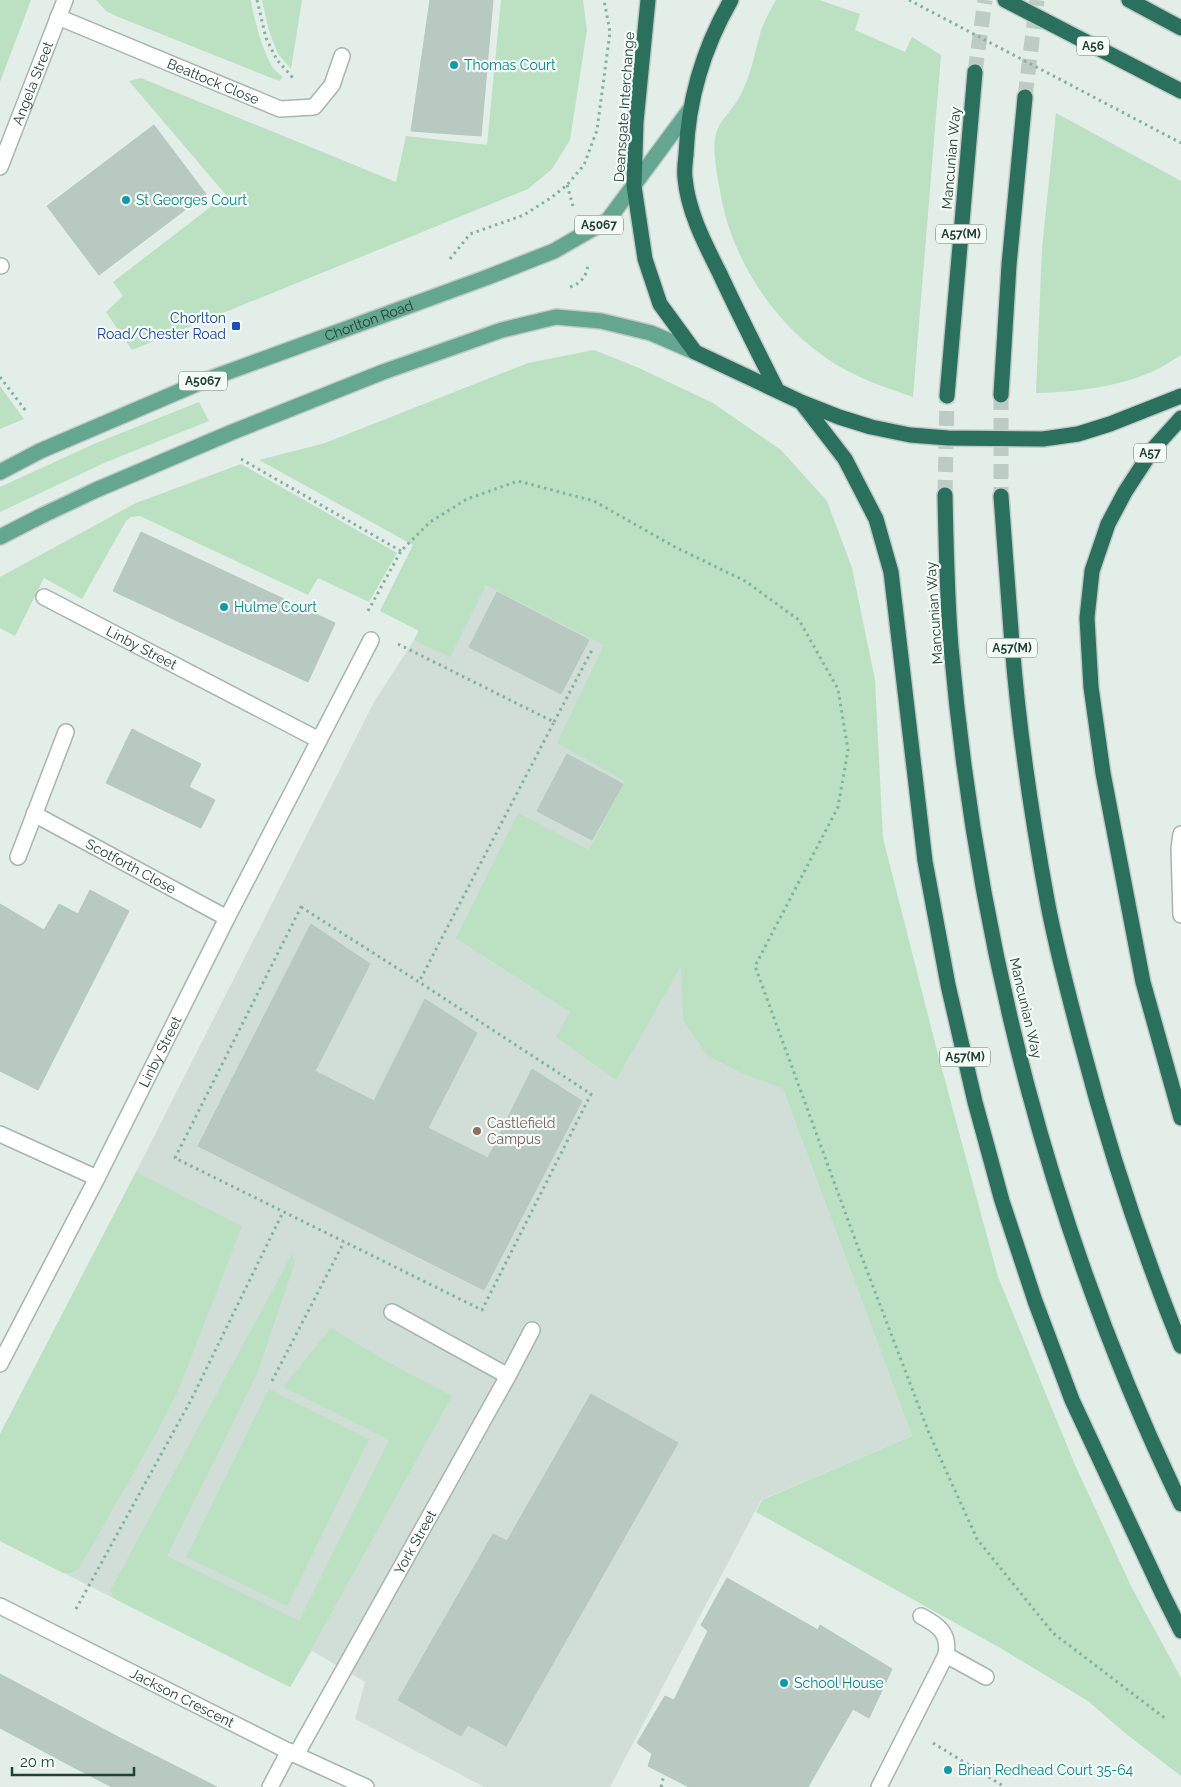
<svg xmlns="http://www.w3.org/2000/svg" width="1181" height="1787" font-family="Raleway,sans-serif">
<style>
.built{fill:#d1ded7}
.green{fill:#bbe0c2}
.building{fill:#b8c9c1;stroke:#b5c8bf}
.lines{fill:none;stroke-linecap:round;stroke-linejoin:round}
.highway-tunnel{stroke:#bccbc4;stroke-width:15;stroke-dasharray:15 8;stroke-linecap:butt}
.minor-casing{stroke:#a5b6af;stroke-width:18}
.major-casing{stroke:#c1cac7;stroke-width:18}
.highway-casing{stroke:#c1cac7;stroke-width:18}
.path{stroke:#81b3a1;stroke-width:3;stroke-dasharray:2.5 4;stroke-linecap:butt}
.minor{stroke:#fff;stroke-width:15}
.major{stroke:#65a691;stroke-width:15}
.highway{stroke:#2b6f5d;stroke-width:15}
.culture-dot{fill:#0f9aa8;stroke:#f4faf6;stroke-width:2}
.transit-dot{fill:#1a4fb4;stroke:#f4faf6;stroke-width:2}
.education-dot{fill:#8d6e63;stroke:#f4faf6;stroke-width:2}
.labels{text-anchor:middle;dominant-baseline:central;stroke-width:4.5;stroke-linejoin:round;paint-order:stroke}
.shield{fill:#f4faf6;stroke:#607870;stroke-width:1}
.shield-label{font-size:12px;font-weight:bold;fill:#214036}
.culture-label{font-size:14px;fill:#0d838f;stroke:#f4faf6;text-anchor:start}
.street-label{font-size:14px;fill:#214036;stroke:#f4faf6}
.transit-label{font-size:14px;fill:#164399;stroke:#f4faf6;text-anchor:end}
.education-label{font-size:14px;fill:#785e54;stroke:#f4faf6;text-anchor:start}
</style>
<rect width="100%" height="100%" fill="#e3eee8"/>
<!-- built -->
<path class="built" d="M 467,541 L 809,720 L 783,1089 L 912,1436 L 761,1500 L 610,1787 L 484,1787 L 355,1719 L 365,1682 L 312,1651 L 290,1687 L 0,1541 L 0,1434 L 136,1172 L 374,702 L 414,640 Z"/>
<!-- green -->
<path class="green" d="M 0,0 L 31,0 L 0,82 Z
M 96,0 L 251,0 C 253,17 264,56 274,69 C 276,72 280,74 283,77 L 279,81 L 116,16 L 106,11 Z
M 262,0 L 302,0 L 291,69 L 278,54 L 269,31 Z
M 501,0 L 583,0 L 587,30 L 570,140 L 552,169 L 528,189 L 132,350 L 106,312 L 123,296 L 113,282 L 226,195 L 129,81 L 141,78 L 396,182 L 406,136 L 487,145 Z
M 776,0 L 819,0 L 860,14 L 855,30 L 905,52 L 912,37 L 941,55 L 913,397 C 890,389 868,382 846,370 C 781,335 731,263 720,190 C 717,176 712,147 716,134 C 719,122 728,115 734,105 C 739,100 742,92 745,85 C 752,70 755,51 760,34 C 763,23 770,11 776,0 Z
M 1056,113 L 1181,181 L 1181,355 C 1172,360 1163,367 1154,371 C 1117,387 1076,392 1036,393 L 1042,248 Z
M 594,350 L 639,368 L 713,403 L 781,450 L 827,501 L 852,568 L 875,680 L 883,838 L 936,1047 L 998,1277 L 1075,1465 L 1132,1588 L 1181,1678 L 1181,1776 L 1125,1733 L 1088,1701 L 1002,1649 L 756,1512 L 762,1500 L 912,1436 L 783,1089 L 742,1073 L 707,1055 L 683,1020 L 681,966 L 616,1080 L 556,1037 L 570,1012 L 456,938 L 518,813 L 589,850 L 625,781 L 557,743 L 604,645 L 486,585 L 450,657 L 414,640 L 419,631 L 380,611 L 413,545 L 259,460 L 325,443 L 528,363 Z
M 0,386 L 24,419 L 0,429 Z
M 199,402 L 209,421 L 104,463 L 0,512 L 0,487 L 96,443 Z
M 241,464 L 397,553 L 369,602 L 318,578 L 308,595 L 140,516 L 131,517 L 126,521 L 82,599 L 44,578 L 15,636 L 0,628 L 0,577 L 136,503 Z
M 136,1172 L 242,1226 L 178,1391 L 157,1432 L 79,1568 L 72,1573 L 63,1573 L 0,1541 L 0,1434 Z
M 292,1254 L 295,1262 L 257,1374 L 167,1556 L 299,1621 L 389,1440 L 283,1387 L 331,1328 L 388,1362 L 452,1396 L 290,1687 L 113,1598 L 111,1589 Z
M 269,1389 L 369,1439 L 287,1606 L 186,1557 Z"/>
<!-- building -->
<path class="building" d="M 430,0 L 493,0 L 481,136 L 411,131 Z
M 154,125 L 206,194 L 99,275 L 47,206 Z
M 141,532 L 335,623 L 308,682 L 113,591 Z
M 497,592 L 589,640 L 561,694 L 469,647 Z
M 132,729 L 201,764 L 189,787 L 215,800 L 201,828 L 106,783 Z
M 567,754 L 623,784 L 592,840 L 537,811 Z
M 90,890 L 129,911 L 38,1090 L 0,1071 L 0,904 L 44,930 L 59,904 L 78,914 Z
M 311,924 L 370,964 L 315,1071 L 374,1101 L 425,999 L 477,1033 L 428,1128 L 488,1158 L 532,1069 L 582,1101 L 484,1290 L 198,1146 Z
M 591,1394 L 678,1443 L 506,1746 L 468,1725 L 461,1736 L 398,1700 L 493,1534 L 507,1541 Z
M 727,1578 L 818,1630 L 820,1625 L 892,1669 L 869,1718 L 853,1709 L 808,1787 L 689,1787 L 648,1766 L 652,1754 L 637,1743 L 665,1696 L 674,1700 L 708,1631 L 701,1625 Z
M 0,1674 L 122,1739 L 217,1787 L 112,1787 L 75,1768 L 0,1728 Z"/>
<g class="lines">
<!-- highway-tunnel -->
<path class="highway-tunnel" d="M 975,72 L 985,0
M 1025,97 L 1037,0
M 1001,395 L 1001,496
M 945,495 L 947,396"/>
<defs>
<g id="minor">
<path id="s1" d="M 58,17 L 280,109 L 314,107 L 332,85 L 342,56"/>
<path id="s2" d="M 0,167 L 65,0"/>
<path d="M 0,266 L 1,266"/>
<path id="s3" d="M 44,597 L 319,740"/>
<path id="s4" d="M 34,814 L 227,918"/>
<path d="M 1181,834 L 1179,848 L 1181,915"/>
<path d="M 18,857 L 66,732"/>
<path d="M 0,1134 L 97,1178"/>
<path d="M 392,1312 L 508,1376"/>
<path id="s5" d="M 0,1364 L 97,1178 L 227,918 L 371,640"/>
<path id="s6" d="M 0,1606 L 296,1755 L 366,1787"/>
<path d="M 921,1616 C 938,1625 950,1633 946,1655 L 986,1677"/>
<path id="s7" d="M 296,1755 L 508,1376 L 532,1330"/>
<path d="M 270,1787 L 289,1751"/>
<path d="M 879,1787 L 946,1655"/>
</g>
<g id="major">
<path id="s8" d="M 0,472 L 40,451 L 206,380 L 488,277 L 554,251 L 608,220 L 691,108"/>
<path d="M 0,537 L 41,516 L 96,490 L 230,433 L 383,372 L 502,330 L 556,317 L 601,321 L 651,333 L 695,352"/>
</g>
<path id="highway" d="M 648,0 L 636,122 L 634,186 L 645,259 L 660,304 L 695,352 L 801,402 L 839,417 L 871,427 L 910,435 L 948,438 L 1043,439 L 1078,434 L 1110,424 L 1181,396
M 731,0 C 704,47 688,101 686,155 C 685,163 684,171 685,178 C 688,212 705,244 720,274 C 738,313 758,352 777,390
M 1005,0 L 1181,91
M 1129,0 L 1181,28
M 1001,395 L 1009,265 L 1025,97
M 947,396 L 975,72
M 801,402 L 845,459 L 876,519 L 891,572 L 925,861 L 948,985 L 975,1102 L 1002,1201 L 1035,1301 L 1072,1400 L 1163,1595 L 1181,1631
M 1181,418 L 1153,449 L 1125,492 L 1108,524 L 1092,571 L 1087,618 L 1091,687 L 1103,773 L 1143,982 L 1181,1118
M 945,495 C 946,546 947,597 951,647 C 977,943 1052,1237 1181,1504
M 1001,496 C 1005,545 1008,595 1012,644 C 1019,732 1032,819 1048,905 C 1057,952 1069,997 1081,1042 C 1108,1146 1141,1247 1181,1346"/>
</defs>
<!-- minor casing -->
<use href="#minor" class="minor-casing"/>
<!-- major casing -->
<use href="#major" class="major-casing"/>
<!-- highway casing -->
<use href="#highway" class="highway-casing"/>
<!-- path -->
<path class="path" d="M 257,0 L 266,38 L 277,60 L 294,79
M 909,0 L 1181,143
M 567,185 L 573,206
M 450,259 L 470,234 L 524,215 L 552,197 L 567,185 L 584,165 L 597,130 L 610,32 L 604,0
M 570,287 C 581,283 586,277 588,265
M 0,377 L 26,411
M 241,459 L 401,551
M 368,611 L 401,551 L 430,522 L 467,499 L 518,481 L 594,501 L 675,547 L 745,581 L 799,620 L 838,689 L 848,750 L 838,807 L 755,966 L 856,1242 L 929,1433 L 977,1539 L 1053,1633 L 1166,1719
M 398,644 L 554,722 L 419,982
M 554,722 L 592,650
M 301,907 L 419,982 L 591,1094 L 482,1310 L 175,1158 Z
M 272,1381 L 344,1242
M 76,1609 L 191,1400 L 283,1212
M 933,1743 L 1005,1787
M 661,1787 L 664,1775"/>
<!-- minor -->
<use href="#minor" class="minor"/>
<!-- major -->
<use href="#major" class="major"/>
<!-- highway -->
<use href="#highway" class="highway"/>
</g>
<!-- markers -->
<g class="culture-dot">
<circle cx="454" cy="65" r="5"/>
<circle cx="126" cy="200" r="5"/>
<circle cx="224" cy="607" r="5"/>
<circle cx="784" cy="1683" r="5"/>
<circle cx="948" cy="1770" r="5"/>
</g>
<rect class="transit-dot" x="231" y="321" width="10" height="10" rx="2.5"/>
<circle class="education-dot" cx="477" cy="1131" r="5"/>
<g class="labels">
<!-- shield labels -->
<g class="shield">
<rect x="1077" y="36.5" width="32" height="19" rx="4"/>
<rect x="575" y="215.5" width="48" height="19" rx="4"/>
<rect x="936" y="224.5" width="50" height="19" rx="4"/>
<rect x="179" y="371.5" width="48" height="19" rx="4"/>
<rect x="1134" y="443.5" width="32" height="19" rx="4"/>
<rect x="987" y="638.5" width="50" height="19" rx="4"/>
<rect x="940" y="1047.5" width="50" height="19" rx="4"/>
</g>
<g class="shield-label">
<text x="1093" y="46">A56</text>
<text x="599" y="225">A5067</text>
<text x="961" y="234">A57(M)</text>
<text x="203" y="381">A5067</text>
<text x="1150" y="453">A57</text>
<text x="1012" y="648">A57(M)</text>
<text x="965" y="1057">A57(M)</text>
</g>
<!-- culture labels -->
<g class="culture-label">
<text x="464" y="65">Thomas Court</text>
<text x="136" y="200">St Georges Court</text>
<text x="234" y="607">Hulme Court</text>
<text x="794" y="1683">School House</text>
<text x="958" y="1770">Brian Redhead Court 35-64</text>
</g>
<!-- street labels -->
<g class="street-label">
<text stroke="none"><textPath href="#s1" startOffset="168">Beattock Close</textPath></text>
<text stroke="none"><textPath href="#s2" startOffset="90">Angela Street</textPath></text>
<text transform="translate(624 107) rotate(-86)">Deansgate Interchange</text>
<text transform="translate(951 158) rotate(-85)">Mancunian Way</text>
<text stroke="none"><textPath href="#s8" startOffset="399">Chorlton Road</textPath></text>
<text transform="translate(934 613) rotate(-94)">Mancunian Way</text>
<text stroke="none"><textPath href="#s3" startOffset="110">Linby Street</textPath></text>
<text stroke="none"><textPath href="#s4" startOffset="110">Scotforth Close</textPath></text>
<text transform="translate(1026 1008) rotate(77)">Mancunian Way</text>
<text stroke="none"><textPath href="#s5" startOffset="351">Linby Street</textPath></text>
<text stroke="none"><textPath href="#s7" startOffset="244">York Street</textPath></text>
<text stroke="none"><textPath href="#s6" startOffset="204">Jackson Crescent</textPath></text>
</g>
<!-- transit labels -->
<g class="transit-label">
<text x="226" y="318">Chorlton<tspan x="226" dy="16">Road/Chester Road</tspan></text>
</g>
<!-- education labels -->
<g class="education-label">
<text x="487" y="1123">Castlefield<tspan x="487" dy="16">Campus</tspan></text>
</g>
</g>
<!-- scale -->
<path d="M12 1767v8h122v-8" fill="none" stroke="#214036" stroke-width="2.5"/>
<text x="20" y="1767" font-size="15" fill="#214036" stroke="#f4faf6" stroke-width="4" paint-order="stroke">20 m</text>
</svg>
